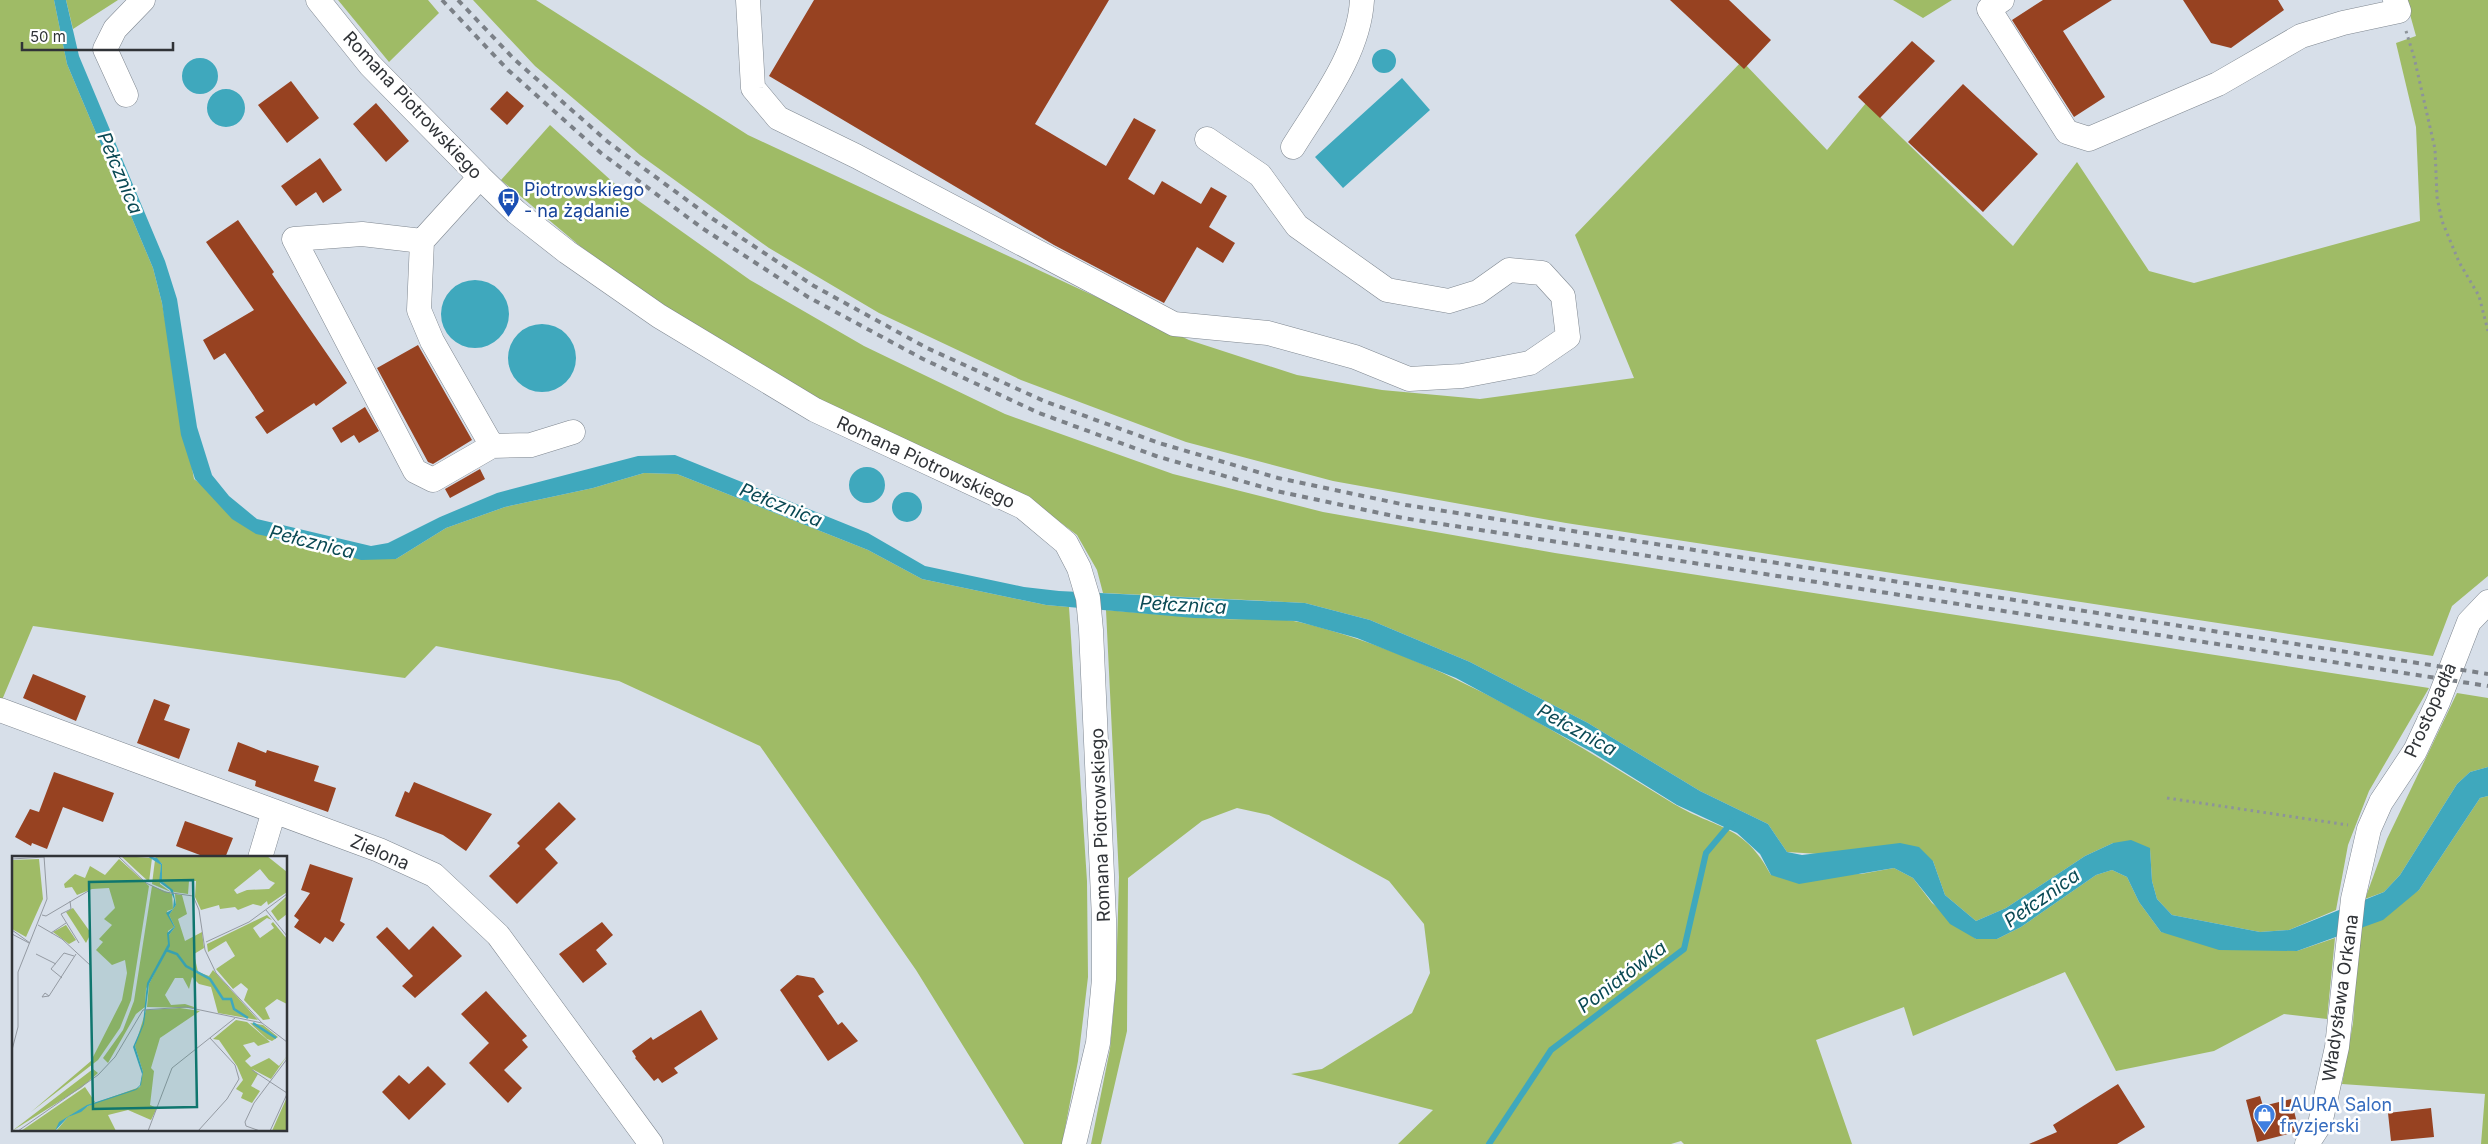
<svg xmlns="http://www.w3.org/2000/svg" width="2488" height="1144" font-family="Inter,sans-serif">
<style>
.green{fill:#9fbb66}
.water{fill:#3fa8bd}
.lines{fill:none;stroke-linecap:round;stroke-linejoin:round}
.stream{stroke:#3fa8bd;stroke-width:6}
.building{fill:#974221}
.minor-casing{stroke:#7f8790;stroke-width:25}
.path{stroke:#8d939a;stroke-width:3;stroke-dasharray:2.5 4;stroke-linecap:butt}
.minor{stroke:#fff;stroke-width:24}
.rail{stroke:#7b8087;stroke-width:4;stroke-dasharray:6 6;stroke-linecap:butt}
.labels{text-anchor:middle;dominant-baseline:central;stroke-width:5;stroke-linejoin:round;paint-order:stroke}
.street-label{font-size:18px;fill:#303337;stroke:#fff}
.transit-label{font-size:18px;fill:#164399;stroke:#fff;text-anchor:start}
.shop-label{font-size:18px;fill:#366cbe;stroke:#fff;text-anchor:start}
.water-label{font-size:19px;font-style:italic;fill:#0a4954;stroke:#fff}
.inset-river{fill:none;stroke:#3fa8bd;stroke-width:2.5}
.inset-road{fill:none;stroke:#949aa2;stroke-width:1}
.view{fill:#0f766e;fill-opacity:0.15;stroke:#0f766e;stroke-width:2.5}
.inset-edge{fill:none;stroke:#303337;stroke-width:2.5}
</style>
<rect width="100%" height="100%" fill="#d7dfe9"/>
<!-- green -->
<path class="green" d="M 0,0 L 54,0 L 67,64 L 153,268 L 162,303 L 194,479 L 277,540 L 396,559 L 446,528 L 505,507 L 593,488 L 644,473 L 677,474 L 868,550 L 922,579 L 1046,605 L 1069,607 L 1087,881 L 1088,977 L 1078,1061 L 1062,1144 L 1024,1144 L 916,970 L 760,746 L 619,681 L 436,646 L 405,678 L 33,626 L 2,700 L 0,699 Z
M 66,0 L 118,0 L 73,29 Z
M 338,0 L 428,0 L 439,13 L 389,62 Z
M 473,0 L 536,0 L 748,135 L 1189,340 L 1297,375 L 1382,390 L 1480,399 L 1634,378 L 1575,235 L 1742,61 L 1827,150 L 1866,103 L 2013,246 L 2077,162 L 2149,271 L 2194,283 L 2420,221 L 2416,127 L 2396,43 L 2416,36 L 2406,0 L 2488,0 L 2488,576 L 2452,606 L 2433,656 L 1566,523 L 1333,481 L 1186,442 L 1021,380 L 879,313 L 769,248 L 640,155 L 535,66 Z
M 1893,0 L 1952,0 L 1923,18 Z
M 550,125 L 615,184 L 750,280 L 864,346 L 1005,414 L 1173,474 L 1323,512 L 1555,553 L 2429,688 L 2369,791 L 2348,845 L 2336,910 L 2289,930 L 2260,932 L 2172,915 L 2157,899 L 2152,881 L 2150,849 L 2113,843 L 2085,856 L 2006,908 L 1976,921 L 1945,895 L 1933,861 L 1787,852 L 1768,824 L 1700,791 L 1588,723 L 1470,662 L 1370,620 L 1305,603 L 1103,593 L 1097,570 L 1077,535 L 1027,497 L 820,401 L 665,308 L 580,246 L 501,180 Z
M 1106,610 C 1145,613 1184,617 1223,619 C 1247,620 1275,617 1299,622 C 1436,655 1555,731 1674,804 C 1718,830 1744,824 1771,875 L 1861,874 L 1894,868 L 1913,878 L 1932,903 L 1976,939 L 1997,939 L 2021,927 L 2096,875 L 2112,870 L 2127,877 L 2139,902 L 2161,932 L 2297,951 L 2335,938 L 2327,1019 L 2284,1014 L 2214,1051 L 2116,1071 L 2065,972 L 1913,1036 L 1904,1007 L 1816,1040 L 1852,1144 L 1684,1144 L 1681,1141 L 1671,1144 L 1398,1144 L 1433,1110 L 1291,1074 L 1322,1069 L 1412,1013 L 1430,973 L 1424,924 L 1389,881 L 1269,815 L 1237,808 L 1202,821 L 1128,878 L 1127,1031 L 1101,1144 L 1091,1144 L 1110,1049 L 1116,981 L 1119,877 Z
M 2457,693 L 2488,698 L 2488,767 L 2470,772 L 2457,784 L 2400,875 L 2384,892 L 2365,899 L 2387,839 Z
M 2488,796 L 2488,1144 L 2481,1144 L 2485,1094 L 2342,1084 L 2353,1023 L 2359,929 L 2419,890 L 2480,798 Z"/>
<!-- water -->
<path class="water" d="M 54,0 L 66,0 L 79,56 L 165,261 L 177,299 L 197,427 L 212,475 L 229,496 L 257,519 L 371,546 L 388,543 L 440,517 L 497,493 L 638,456 L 675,455 L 868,533 L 925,566 L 1024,587 L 1059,591 L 1305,603 L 1370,620 L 1470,662 L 1588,723 L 1700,791 L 1768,824 L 1787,852 L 1802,855 L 1900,843 L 1919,847 L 1933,861 L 1945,895 L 1976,921 L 2006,908 L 2085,856 L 2113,843 L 2131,840 L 2150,848 L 2152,881 L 2157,899 L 2172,915 L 2260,932 L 2289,930 L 2384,892 L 2400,875 L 2457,784 L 2470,772 L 2488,767 L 2488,796 L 2480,798 L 2419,890 L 2383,920 L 2297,951 L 2219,950 L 2161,932 L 2139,902 L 2127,877 L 2112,870 L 2096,875 L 2021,927 L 1997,939 L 1976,939 L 1950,924 L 1913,878 L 1894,868 L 1799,884 L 1771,875 L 1760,854 L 1737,833 L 1677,805 L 1592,752 L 1456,678 L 1357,638 L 1296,621 L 1194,618 L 1046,605 L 922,579 L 868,550 L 677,474 L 644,473 L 593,488 L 505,507 L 446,528 L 396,559 L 361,560 L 323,548 L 256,534 L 232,519 L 195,479 L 181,435 L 162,303 L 153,268 L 67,64 Z
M1372 61a12 12 0 1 1 24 0a12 12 0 1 1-24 0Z
M182 76a18 18 0 1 1 36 0a18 18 0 1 1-36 0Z
M 1402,78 L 1430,110 L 1343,188 L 1315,157 Z
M207 108a19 19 0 1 1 38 0a19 19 0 1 1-38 0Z
M441 314a34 34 0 1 1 68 0a34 34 0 1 1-68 0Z
M508 358a34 34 0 1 1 68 0a34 34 0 1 1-68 0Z
M849 485a18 18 0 1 1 36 0a18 18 0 1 1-36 0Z
M892 507a15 15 0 1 1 30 0a15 15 0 1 1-30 0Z"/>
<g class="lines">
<!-- stream -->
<path class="stream" d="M 1489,1144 L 1551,1050 L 1684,949 L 1706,853 L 1732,822"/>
</g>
<!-- building -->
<path class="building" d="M 814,0 L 1109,0 L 1035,124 L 1106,166 L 1134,118 L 1156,130 L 1128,179 L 1154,195 L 1162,181 L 1201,204 L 1211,187 L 1227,196 L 1209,227 L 1235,243 L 1223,263 L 1197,247 L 1164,303 L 1054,245 L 769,76 Z
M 1670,0 L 1729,0 L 1771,40 L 1744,69 Z
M 2043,0 L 2112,0 L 2063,31 L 2105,97 L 2074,117 L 2012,20 Z
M 2183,0 L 2278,0 L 2284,10 L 2231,48 L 2211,43 Z
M 1912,41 L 1935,61 L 1880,118 L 1858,97 Z
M 291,81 L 319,118 L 287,143 L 258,105 Z
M 1963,84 L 2038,154 L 1983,212 L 1908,142 Z
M 507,91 L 524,106 L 507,125 L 490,109 Z
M 376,103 L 409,141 L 386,162 L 353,124 Z
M 320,158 L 342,190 L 323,203 L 316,192 L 296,206 L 281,186 Z
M 238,220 L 274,272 L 272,274 L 347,383 L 316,406 L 314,403 L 267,434 L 255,417 L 264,411 L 225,353 L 214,360 L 203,340 L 254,310 L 206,242 Z
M 418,345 L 472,440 L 433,464 L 428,462 L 377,368 Z
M 365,407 L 379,431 L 359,443 L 354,435 L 341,443 L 332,428 Z
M 480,469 L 485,479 L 450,498 L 445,489 Z
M 33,674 L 86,696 L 76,721 L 23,698 Z
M 154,699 L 170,705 L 164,720 L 190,729 L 179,759 L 137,743 Z
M 238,742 L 266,753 L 267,750 L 319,766 L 314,781 L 336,788 L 328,812 L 255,786 L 256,781 L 228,771 Z
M 54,772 L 114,793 L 103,822 L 63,807 L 47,849 L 32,843 L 31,846 L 15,837 L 30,809 L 39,812 Z
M 414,782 L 492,814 L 466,851 L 443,835 L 395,816 L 405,791 L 409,793 Z
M 559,802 L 576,819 L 545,849 L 558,863 L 517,904 L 489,876 L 520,846 L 517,843 Z
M 185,821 L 233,838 L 225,858 L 208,858 L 176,846 Z
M 310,864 L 353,878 L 340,921 L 345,924 L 333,942 L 325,937 L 320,944 L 294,927 L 299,920 L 294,916 L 310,893 L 301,890 Z
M 602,922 L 613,935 L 596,950 L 607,964 L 583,983 L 559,954 Z
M 433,926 L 462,956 L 415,998 L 402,986 L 413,976 L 376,937 L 387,927 L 409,950 Z
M 797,975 L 814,978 L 824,992 L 818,996 L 838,1025 L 842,1022 L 858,1041 L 828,1061 L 780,990 Z
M 486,991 L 527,1036 L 522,1040 L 528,1047 L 504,1070 L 522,1088 L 508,1103 L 469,1063 L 489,1043 L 461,1014 Z
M 701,1010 L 718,1039 L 674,1068 L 678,1073 L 662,1083 L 658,1078 L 654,1081 L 635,1058 L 636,1057 L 632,1051 L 651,1037 L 653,1040 Z
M 428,1066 L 446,1084 L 409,1120 L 382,1092 L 399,1075 L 409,1084 Z
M 2118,1084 L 2145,1127 L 2117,1144 L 2029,1144 L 2057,1132 L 2053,1125 Z
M 2260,1096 L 2263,1106 L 2291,1099 L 2299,1131 L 2257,1142 L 2246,1100 Z
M 2431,1108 L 2434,1137 L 2391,1141 L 2388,1113 Z"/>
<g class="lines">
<defs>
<path id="minor" d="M 318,0 L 370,65 L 480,177 L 516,212 L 567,252 L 659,316 L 815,410 L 1023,507 L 1066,543 L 1079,568 L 1088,598 L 1091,630 L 1104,919 L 1104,979 L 1098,1043 L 1074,1144
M 748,0 L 753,88 L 778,118 L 856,156 L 1174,324 L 1268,333 L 1355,357 L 1409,379 L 1462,376 L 1530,363 L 1568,337 L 1563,296 L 1542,273 L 1509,270 L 1478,292 L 1449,301 L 1387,290 L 1297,226 L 1260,175 L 1207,139
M 2002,0 L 1989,9 L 2067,132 L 2089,139 L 2218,84 L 2301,36 L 2343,23 L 2399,11 L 2395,0
M 126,95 L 105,49 L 115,29 L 143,0
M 1293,147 C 1320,103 1359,54 1362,0
M 422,241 L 362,234 L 294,239 L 415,471 L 433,480 L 492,446 L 432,341 L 419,310 L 422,241 L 480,177
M 492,446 L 531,445 L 573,432
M 0,710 L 379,850 L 434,875 L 498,935 L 651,1144
M 260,858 L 274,811
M 2307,1144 L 2320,1124 L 2337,1047 L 2353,899 L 2369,829 L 2381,802 L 2415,751 L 2438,702 L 2469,622 L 2488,602"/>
</defs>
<!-- minor casing -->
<use href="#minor" class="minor-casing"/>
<!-- path -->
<path class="path" d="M 2406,31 L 2414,57 L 2435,149 L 2437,197 L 2442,221 L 2459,262 L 2479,296 L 2488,331
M 2167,798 L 2348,825"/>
<!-- minor -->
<use href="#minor" class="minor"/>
<!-- rail -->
<path class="rail" d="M 442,0 L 508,70 L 601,153 L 702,228 L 808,297 L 923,359 L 1039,413 L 1156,456 L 1276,491 L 1403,518 L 2488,686
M 458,0 L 514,59 L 608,142 L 710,217 L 814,286 L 927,348 L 1044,401 L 1159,443 L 1278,478 L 1406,505 L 2488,674"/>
</g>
<!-- icons -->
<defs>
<symbol id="bus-pin" viewBox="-11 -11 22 30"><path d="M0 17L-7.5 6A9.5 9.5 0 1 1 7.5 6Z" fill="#1a4fb4" stroke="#fff"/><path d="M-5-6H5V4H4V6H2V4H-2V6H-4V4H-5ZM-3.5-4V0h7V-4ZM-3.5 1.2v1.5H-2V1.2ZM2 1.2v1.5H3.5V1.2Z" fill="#fff"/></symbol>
<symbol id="shop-pin" viewBox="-11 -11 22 30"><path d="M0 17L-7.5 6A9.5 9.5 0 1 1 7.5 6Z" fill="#3f7fe0" stroke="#fff"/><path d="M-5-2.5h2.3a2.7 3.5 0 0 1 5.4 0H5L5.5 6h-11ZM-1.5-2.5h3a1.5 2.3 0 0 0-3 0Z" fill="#fff"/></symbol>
</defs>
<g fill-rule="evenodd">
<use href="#bus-pin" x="496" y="186" width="25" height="34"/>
<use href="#shop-pin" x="2252" y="1102" width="25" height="34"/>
</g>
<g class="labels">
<!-- street labels -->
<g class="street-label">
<text transform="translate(413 105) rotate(47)">Romana Piotrowskiego</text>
<text transform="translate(926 462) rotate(25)">Romana Piotrowskiego</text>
<text transform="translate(2430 710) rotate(-66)">Prostopadła</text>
<text transform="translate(1100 825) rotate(-92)">Romana Piotrowskiego</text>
<text transform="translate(380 852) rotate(23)">Zielona</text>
<text transform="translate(2340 998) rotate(-82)">Władysława Orkana</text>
</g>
<!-- transit labels -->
<g class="transit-label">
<text x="524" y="189">Piotrowskiego<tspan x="524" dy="21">- na żądanie</tspan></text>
</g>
<!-- shop labels -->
<g class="shop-label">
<text x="2280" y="1104">LAURA Salon<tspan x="2280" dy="21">fryzjerski</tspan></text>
</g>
<!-- water labels -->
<g class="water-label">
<text transform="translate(120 173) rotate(67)">Pełcznica</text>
<text transform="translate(781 505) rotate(22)">Pełcznica</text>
<text transform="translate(312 542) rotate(14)">Pełcznica</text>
<text transform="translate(1183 605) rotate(3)">Pełcznica</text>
<text transform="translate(1577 730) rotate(29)">Pełcznica</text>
<text transform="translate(2042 898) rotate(-35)">Pełcznica</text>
<text transform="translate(1622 977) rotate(-37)">Poniatówka</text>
</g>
</g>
<!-- overview -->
<g transform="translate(12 856)">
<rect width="275" height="275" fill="#d7dfe9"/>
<path d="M 109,0 L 140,2 L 137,26 L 125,15 ZM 255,0 L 275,16 L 275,36 L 256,49 L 255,45 L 249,50 L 241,48 L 226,54 L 223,51 L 208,53 L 207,49 L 189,54 L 183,41 L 184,25 L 177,25 L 176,38 L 162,36 L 150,25 L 150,8 L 143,1 ZM 248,13 L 257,24 L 263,27 L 257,33 L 235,34 L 225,38 L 222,34 ZM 27,3 L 31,43 L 14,81 L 0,73 L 0,4 ZM 107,3 L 137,30 L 119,144 L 108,172 L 86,204 L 19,256 L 79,205 L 110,144 L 115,117 L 113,104 L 100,109 L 84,94 L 91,86 L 87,83 L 100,69 L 92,63 L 103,52 L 97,32 L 80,33 L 65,39 L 60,31 L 53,32 L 52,28 L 63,18 L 73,22 L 78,10 L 93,19 ZM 143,4 L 149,9 L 148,28 L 159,36 L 140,28 ZM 140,30 L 160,38 L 161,53 L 155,55 L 162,71 L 156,75 L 156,89 L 134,133 L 133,151 L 124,158 L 96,207 L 91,202 L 111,174 L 122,145 ZM 163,38 L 170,39 L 175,58 L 166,63 L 173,85 L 190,76 L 192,92 L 182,98 L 186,116 L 197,120 L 201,114 L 246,164 L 206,157 L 199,131 L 187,128 L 180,121 L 177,133 L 171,122 L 163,122 L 153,139 L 159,149 L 173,148 L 185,152 L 135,151 L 137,128 L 156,91 L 157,79 L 163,71 L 157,59 L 164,49 ZM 275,40 L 275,58 L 266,65 L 259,55 ZM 61,52 L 79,77 L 74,87 L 54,56 ZM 255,59 L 260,64 L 255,62 L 241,72 L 248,82 L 262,72 L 259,68 L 261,66 L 275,83 L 275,148 L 265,143 L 253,152 L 258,163 L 251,164 L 232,144 L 236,133 L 229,127 L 221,133 L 204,113 L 223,100 L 214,85 L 196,96 L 195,88 ZM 54,69 L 64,84 L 57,88 L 41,76 ZM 168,152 L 188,155 L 148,182 L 139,212 L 142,215 L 138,249 L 145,252 L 139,264 L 116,254 L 96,259 L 104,275 L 44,275 L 56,261 L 80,248 L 128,231 L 131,216 L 123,190 L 134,154 ZM 224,164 L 235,166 L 258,186 L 246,190 L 242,186 L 231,189 L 239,200 L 233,205 L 239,211 L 257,202 L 267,210 L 275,200 L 259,223 L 240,213 L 246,218 L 239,230 L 248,235 L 240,247 L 229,242 L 231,237 L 224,233 L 231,224 L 225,210 L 207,184 L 201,183 ZM 238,167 L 251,169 L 266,181 L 260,185 L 255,183 ZM 81,213 L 86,217 L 69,232 L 0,275 ZM 73,231 L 83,246 L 51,264 L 43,275 L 9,275 ZM 275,241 L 275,275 L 260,275 Z" fill="#9fbb66" fill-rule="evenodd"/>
<path d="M 135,0 L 145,2 L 150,8 L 150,25 L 161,34 L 164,49 L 157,59 L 163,71 L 157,79 L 158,90 L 137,128 L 132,168 L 123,190 L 131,216 L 129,229 L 124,234 L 76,250 L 69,256 L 56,261 L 43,275 L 47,266 L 75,249 L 124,233 L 128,229 L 130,218 L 121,191 L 131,168 L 135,127 L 156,88 L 155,77 L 162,71 L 154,57 L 161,53 L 162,43 L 158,34 L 147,26 L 149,9 Z" fill="#3fa8bd"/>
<path class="inset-river" d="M 154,94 L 165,98 L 174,110 L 198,123 L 211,143 L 219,143 L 222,153 L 236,162M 241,167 L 264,182"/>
<path class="inset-road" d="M 106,0 L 134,27 L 153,36 L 181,40 L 187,54 L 193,94 L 204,117 L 250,167 L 275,186M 0,3 L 32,1M 58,45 L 59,53 L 49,58 L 67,87M 254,54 L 275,80M 30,59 L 34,60 L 78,34M 26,69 L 50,83 L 78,109M 0,74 L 18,87M 39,77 L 54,67M 0,78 L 17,87M 194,86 L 237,66 L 275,38M 24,98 L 44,108M 50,122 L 39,113 L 52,97 L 62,100M 37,140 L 30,141 L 33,137 L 37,140 L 64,98M 0,194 L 6,171 L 6,116 L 35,43 L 32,0M 240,214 L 275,237M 6,275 L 86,219 L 103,201 L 131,154 L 174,151 L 250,167M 136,275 L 160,212 L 223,162M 186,275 L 215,243 L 227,223 L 223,209 L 198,182M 248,275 L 234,270 L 233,266 L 242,247 L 275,203M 258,275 L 275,238"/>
<path class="view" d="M 181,24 L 185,251 L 81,253 L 77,26 Z"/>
<rect width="275" height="275" class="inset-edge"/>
</g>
<!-- scale -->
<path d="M22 42v8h151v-8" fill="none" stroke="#303337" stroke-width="2.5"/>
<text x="30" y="42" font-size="15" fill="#303337" stroke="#ffffff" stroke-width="4" paint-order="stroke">50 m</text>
</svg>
